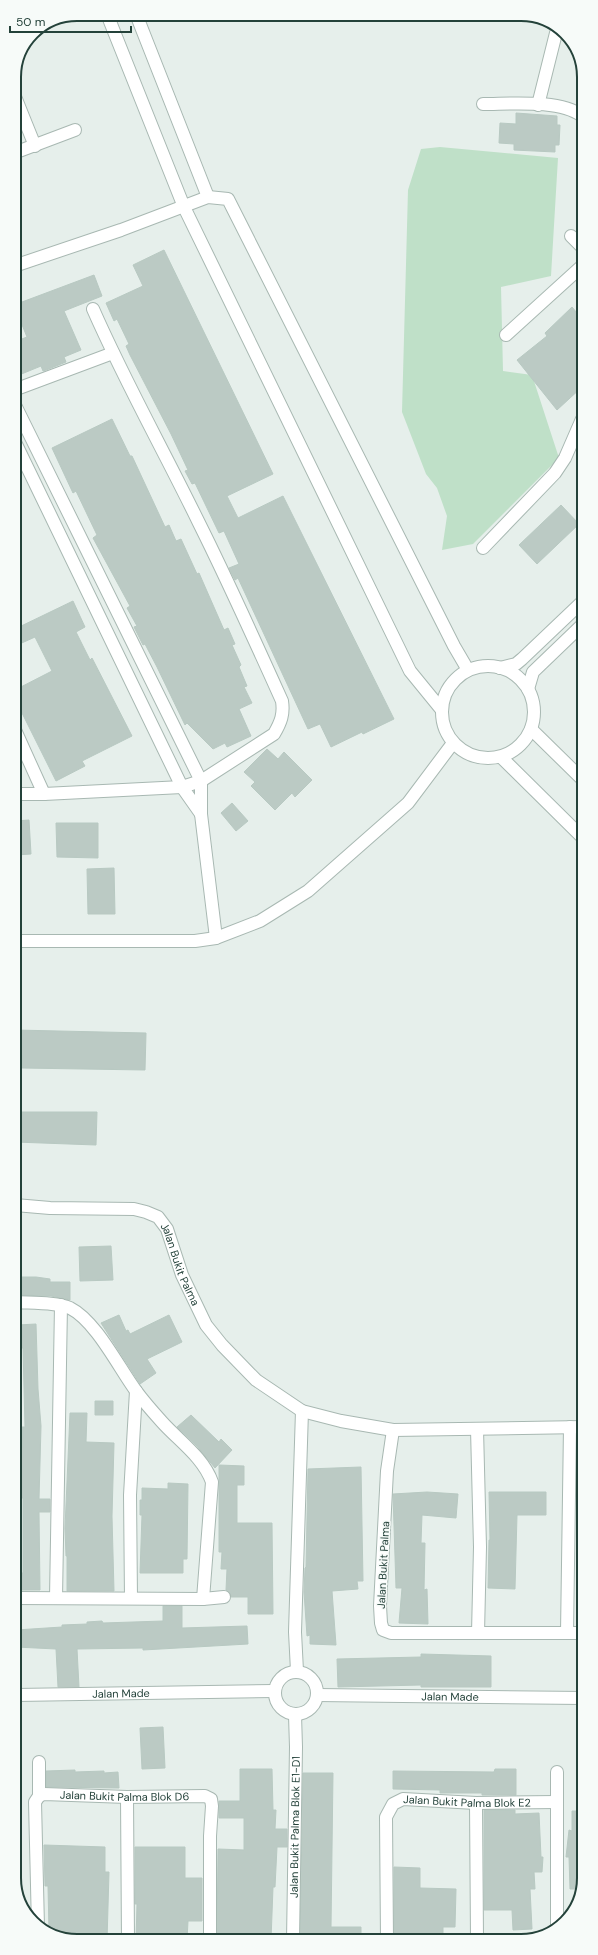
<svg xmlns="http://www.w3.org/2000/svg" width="598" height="1955" font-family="'DM Sans',sans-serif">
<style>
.green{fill:#bfe0c8}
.building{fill:#bbcac4;stroke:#b8c9c2}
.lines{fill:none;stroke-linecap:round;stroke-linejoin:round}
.minor-casing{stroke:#a8b8b2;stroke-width:14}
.minor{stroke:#fff;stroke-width:12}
.labels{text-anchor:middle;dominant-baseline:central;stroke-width:3;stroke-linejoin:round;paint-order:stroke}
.street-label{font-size:11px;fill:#24423a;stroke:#f7fbf9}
.rim{fill:none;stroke:#24423a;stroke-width:2}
</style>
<rect width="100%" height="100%" fill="#e6efeb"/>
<!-- green -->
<path class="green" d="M 440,147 L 558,158 L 551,276 L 501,287 L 503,371 L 532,375 L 559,458 L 473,544 L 442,550 L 447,516 L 437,488 L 426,474 L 402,412 L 408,190 L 421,149 Z"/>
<!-- building -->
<path class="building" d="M 516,113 L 557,116 L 557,125 L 560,125 L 559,145 L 555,145 L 555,152 L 514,150 L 514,144 L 499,143 L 500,123 L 516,124 Z
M 164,250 L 273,474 L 227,496 L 238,518 L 283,496 L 394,719 L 363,734 L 362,732 L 331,747 L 320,724 L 308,729 L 238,578 L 235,580 L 229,568 L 239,564 L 224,531 L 219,533 L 195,483 L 192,484 L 185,471 L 188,470 L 171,434 L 130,355 L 126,346 L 129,344 L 117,319 L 114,321 L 106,303 L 143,286 L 133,265 Z
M 94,275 L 102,296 L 64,311 L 81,350 L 64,357 L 66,362 L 46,370 L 43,371 L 41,366 L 19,375 L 14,365 L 14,342 L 27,337 L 14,305 Z
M 572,307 L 582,319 L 582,387 L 557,410 L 517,360 L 547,336 L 545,333 Z
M 112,419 L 130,456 L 132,456 L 165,527 L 169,525 L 176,541 L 181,539 L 197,574 L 199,573 L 224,630 L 228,628 L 235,644 L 232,645 L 241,665 L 239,667 L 247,686 L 244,687 L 252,703 L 239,709 L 251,736 L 227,747 L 225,743 L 213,749 L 187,723 L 185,725 L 157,667 L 145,644 L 143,645 L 134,627 L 137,626 L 127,608 L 130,606 L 93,538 L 97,535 L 76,491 L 73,493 L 52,448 Z
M 561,505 L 579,524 L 537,564 L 519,545 Z
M 73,601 L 85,627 L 76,632 L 90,660 L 92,658 L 132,736 L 82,761 L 85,766 L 56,781 L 15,699 L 15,690 L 52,671 L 35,637 L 15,646 L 15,629 Z
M 267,749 L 278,759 L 284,752 L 312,780 L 295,797 L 292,793 L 275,810 L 251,786 L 255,782 L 244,772 Z
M 232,803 L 248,821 L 236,831 L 221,813 Z
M 29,820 L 31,854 L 15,855 L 15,821 Z
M 56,823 L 98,823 L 98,858 L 57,857 Z
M 114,868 L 115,914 L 88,914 L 87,869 Z
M 15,1030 L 146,1033 L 145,1070 L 22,1068 L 22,1055 L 15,1055 Z
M 15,1112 L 97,1112 L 96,1145 L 15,1142 Z
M 111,1246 L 113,1280 L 80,1281 L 79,1247 Z
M 15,1277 L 36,1277 L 50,1279 L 50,1282 L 70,1282 L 70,1300 L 51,1296 L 15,1295 Z
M 119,1315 L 126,1331 L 128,1330 L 130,1334 L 169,1315 L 182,1342 L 147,1359 L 156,1373 L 140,1384 L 101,1323 Z
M 36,1324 L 38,1389 L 41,1426 L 39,1499 L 50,1499 L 50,1512 L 39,1512 L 40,1590 L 20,1590 L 20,1573 L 23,1573 L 23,1498 L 19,1498 L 20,1448 L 22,1448 L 22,1427 L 25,1427 L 23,1348 L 19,1348 L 18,1325 Z
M 95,1401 L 113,1401 L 113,1415 L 95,1415 Z
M 70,1413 L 87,1413 L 86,1442 L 114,1443 L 112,1516 L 114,1591 L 67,1591 L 67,1556 L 66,1556 L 65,1528 Z
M 191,1415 L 219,1442 L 221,1439 L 232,1450 L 215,1468 L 196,1445 L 177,1427 Z
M 219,1465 L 244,1466 L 244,1485 L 237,1485 L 237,1523 L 272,1523 L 273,1614 L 248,1614 L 248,1597 L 231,1597 L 230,1593 L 226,1590 L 227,1569 L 221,1569 L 222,1552 L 219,1552 Z
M 361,1467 L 363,1581 L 357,1581 L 358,1589 L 332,1591 L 336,1645 L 310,1644 L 310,1635 L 307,1636 L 304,1592 L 305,1568 L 306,1567 L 308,1469 Z
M 168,1483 L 188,1484 L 187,1559 L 183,1559 L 183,1573 L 140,1573 L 142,1515 L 140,1515 L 140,1500 L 142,1500 L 142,1488 L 168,1489 Z
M 427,1492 L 458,1494 L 456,1518 L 422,1515 L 421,1543 L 425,1543 L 424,1590 L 427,1589 L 428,1624 L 399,1623 L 402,1588 L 396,1588 L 393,1494 Z
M 489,1492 L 546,1492 L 546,1515 L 517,1515 L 515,1589 L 488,1588 L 489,1540 L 490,1540 Z
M 163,1606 L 182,1606 L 182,1628 L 247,1626 L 248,1644 L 143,1650 L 143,1648 L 77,1649 L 79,1687 L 58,1687 L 56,1649 L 16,1647 L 16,1630 L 62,1627 L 62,1625 L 87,1624 L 87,1622 L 102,1621 L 103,1623 L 163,1621 Z
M 421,1654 L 491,1656 L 491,1687 L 421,1687 L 421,1685 L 338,1687 L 337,1659 L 421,1657 Z
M 163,1727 L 165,1768 L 142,1769 L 140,1728 Z
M 240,1769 L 272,1769 L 273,1810 L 276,1810 L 275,1829 L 287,1829 L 287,1847 L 277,1847 L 275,1887 L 273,1887 L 271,1940 L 217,1940 L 218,1849 L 244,1850 L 244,1818 L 219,1818 L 219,1801 L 240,1801 Z
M 495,1769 L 516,1769 L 516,1795 L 482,1795 L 482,1793 L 440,1793 L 440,1790 L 393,1789 L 393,1771 L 494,1772 Z
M 75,1770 L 75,1772 L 104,1771 L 104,1773 L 118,1772 L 119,1788 L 46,1787 L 46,1771 Z
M 303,1773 L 333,1773 L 331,1927 L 361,1927 L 361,1940 L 300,1940 Z
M 484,1810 L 515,1810 L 515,1814 L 539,1813 L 541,1857 L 543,1857 L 542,1872 L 534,1872 L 535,1889 L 530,1889 L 532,1929 L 513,1930 L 512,1910 L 484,1910 Z
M 572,1811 L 584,1811 L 584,1857 L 581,1857 L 579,1889 L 570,1889 L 569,1857 L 566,1857 L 569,1830 L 572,1831 Z
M 44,1845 L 105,1847 L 105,1872 L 109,1872 L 107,1941 L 72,1941 L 49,1931 L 48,1886 L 45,1886 Z
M 135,1847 L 185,1847 L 185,1878 L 202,1878 L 202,1921 L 188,1921 L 187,1940 L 136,1941 L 137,1904 L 135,1904 Z
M 394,1867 L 420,1868 L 420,1888 L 456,1889 L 455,1927 L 443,1927 L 443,1939 L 394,1940 Z"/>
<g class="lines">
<defs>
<g id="minor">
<path d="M 107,14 L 184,207 L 410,671 L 441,709"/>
<path d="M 136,14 L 208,197"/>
<path d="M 14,94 L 35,146"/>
<path d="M 483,104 C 510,104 560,99 582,116"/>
<path d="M 538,105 L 556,33"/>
<path d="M 14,153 L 75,130"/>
<path d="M 571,236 L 582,247"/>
<path d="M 14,266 L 121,230 L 208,197 L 228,199 L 454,646 L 468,670"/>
<path d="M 506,335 L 582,266"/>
<path d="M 14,390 L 113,353"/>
<path d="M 14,403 L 201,781 L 201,814 L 216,938"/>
<path d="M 14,440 L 182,787 L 201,814"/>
<path d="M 483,548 L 555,473 L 565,458 L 582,419"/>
<circle cx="488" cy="712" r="46"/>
<path d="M 500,668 L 516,664 L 522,659 L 583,601"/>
<path d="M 528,689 L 533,672 L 583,624"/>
<path d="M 531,729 L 583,780"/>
<path d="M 15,730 L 44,794"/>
<path d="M 501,757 L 583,838"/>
<path d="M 15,794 L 44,794 L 182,787 L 201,781 L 274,734 C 281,722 284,714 282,701 C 255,641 228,581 199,523 C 164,451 125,382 93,309"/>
<path d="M 15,941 L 195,941 L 216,938 L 260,921 L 308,891 L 408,803 L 453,743"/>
<path id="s1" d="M 15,1205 L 50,1208 L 134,1209 L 146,1212 L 158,1217 L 167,1229 L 182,1275 L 206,1325 L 222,1345 L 256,1380 L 302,1411 L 341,1421 L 393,1430 L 583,1427"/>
<path d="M 15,1302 C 30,1303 57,1302 70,1308 C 96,1321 119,1368 136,1391 C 144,1402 153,1412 162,1422 C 179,1441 203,1457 212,1482 L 203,1599"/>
<path d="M 477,1429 L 480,1547 L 478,1633"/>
<path d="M 393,1430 L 387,1471 L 380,1606 L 381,1623 L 383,1630 L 391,1633 L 584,1633"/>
<path d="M 16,1598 L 203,1599 L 224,1597"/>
<path d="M 56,1598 L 61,1305"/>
<path d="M 131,1598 L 130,1495 L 136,1391"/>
<path d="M 567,1633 L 570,1427"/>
<path d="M 297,1671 L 295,1632 L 302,1411"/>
<circle cx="296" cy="1693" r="21"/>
<path id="s2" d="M 16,1695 L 274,1691"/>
<path id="s3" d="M 317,1695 L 584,1698"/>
<path id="s4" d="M 39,1796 L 44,1794 L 127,1797 L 205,1796 L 211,1799 L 212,1806 L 210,1836 L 210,1940"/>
<path d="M 127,1797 L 128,1941"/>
<path d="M 476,1803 L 477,1939"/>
<path d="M 557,1926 L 557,1772"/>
<path d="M 38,1927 L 35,1802 L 39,1796 L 39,1762"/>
<path id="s5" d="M 293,1940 L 296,1747 L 295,1715"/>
<path id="s6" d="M 387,1940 L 386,1817 L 393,1804 L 403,1799 L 476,1803 L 557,1802"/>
</g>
</defs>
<!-- minor casing -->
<use href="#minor" class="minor-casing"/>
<!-- minor -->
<use href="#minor" class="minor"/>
</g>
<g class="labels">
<!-- street labels -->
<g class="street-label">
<text stroke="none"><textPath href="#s1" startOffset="197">Jalan Bukit Palma</textPath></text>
<text transform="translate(383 1565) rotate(-87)">Jalan Bukit Palma</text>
<text stroke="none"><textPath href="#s2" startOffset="105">Jalan Made</textPath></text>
<text stroke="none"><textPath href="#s3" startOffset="133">Jalan Made</textPath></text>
<text stroke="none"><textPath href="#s4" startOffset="86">Jalan Bukit Palma Blok D6</textPath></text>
<text stroke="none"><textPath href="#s6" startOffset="213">Jalan Bukit Palma Blok E2</textPath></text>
<text stroke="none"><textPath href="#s5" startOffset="113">Jalan Bukit Palma Blok E1-D1</textPath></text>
</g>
</g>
<!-- crop -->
<path d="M0 0H598V1955H0ZM77 21H521A56 56 0 0 1 577 77V1878A56 56 0 0 1 521 1934H77A56 56 0 0 1 21 1878V77A56 56 0 0 1 77 21Z" fill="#f7fbf9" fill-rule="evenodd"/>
<path class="rim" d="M77 21H521A56 56 0 0 1 577 77V1878A56 56 0 0 1 521 1934H77A56 56 0 0 1 21 1878V77A56 56 0 0 1 77 21Z"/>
<!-- scale -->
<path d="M10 26v6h121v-6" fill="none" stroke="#24423a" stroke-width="2"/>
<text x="16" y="26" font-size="12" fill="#24423a" stroke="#f7fbf9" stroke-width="3" paint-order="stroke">50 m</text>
</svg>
